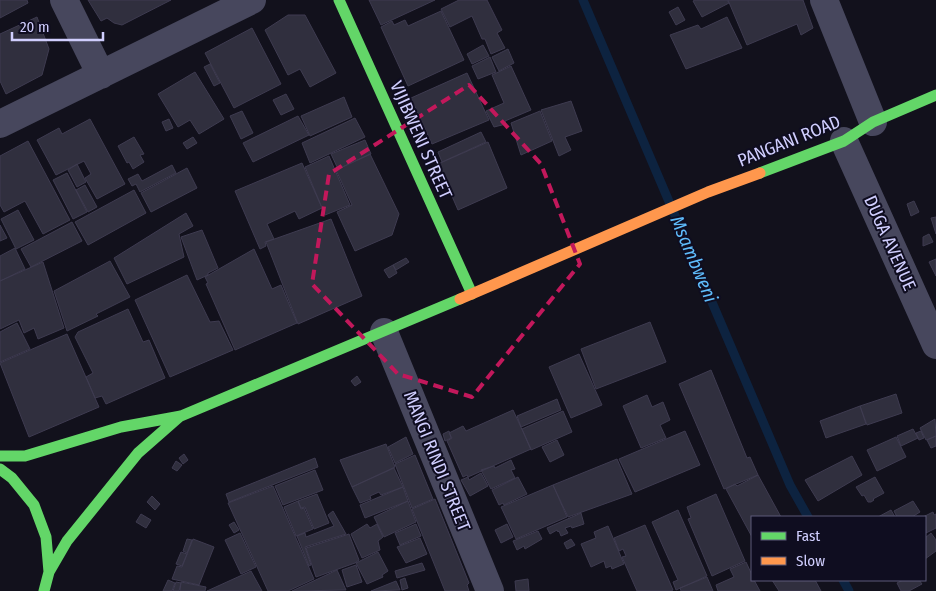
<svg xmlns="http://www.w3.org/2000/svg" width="936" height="591" font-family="'Fira Sans Condensed',sans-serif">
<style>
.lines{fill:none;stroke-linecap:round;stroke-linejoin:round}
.stream{stroke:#0d2340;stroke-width:9}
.building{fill:#302f3e;stroke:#3e3b50}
.street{stroke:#47475d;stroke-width:28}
.fast{stroke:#63d668;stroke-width:11}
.slow{stroke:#ff974d;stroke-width:11}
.marked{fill:none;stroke:#c2185b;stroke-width:4;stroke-dasharray:10 6;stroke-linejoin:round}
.labels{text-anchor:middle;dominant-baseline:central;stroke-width:4;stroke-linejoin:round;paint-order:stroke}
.street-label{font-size:18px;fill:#d0cefe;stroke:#0f0d20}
.water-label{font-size:19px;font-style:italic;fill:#5fbcfb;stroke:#0f0d20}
</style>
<rect width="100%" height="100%" fill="#12111c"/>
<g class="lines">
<!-- stream -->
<path class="stream" d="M 583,0 L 790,485 L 808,517
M 843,580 L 849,591"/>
</g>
<!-- building -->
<path class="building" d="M 0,0 L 27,0 L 28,3 L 0,18 Z
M 88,0 L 171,0 L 122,25 L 114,23 L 107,18 L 101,21 Z
M 369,0 L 435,0 L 381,25 Z
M 459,0 L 487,0 L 502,30 L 497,33 L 505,48 L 491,54 L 485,39 L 482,39 L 472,16 L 450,27 L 441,9 Z
M 695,0 L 727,0 L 729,3 L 702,17 L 693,1 Z
M 728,0 L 803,0 L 813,28 L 801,35 L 797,24 L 747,45 Z
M 678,7 L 685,20 L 676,25 L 669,12 Z
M 441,11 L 464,60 L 408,86 L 381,27 L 392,21 L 394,25 L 405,20 L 408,26 Z
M 288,15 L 305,15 L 336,73 L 310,87 L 300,69 L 288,75 L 265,30 Z
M 37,17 L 49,49 L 42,75 L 6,94 L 0,81 L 0,34 Z
M 727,17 L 742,48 L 686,69 L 670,35 L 698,25 L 701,29 Z
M 252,28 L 281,84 L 234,108 L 205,53 Z
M 483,45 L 489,56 L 472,64 L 467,54 Z
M 508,49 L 514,63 L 499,71 L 492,57 Z
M 490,57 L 496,72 L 478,79 L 472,66 Z
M 210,64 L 220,83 L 214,86 L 204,67 Z
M 511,66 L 531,110 L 505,121 L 506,124 L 494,127 L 486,111 L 504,103 L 492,75 Z
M 195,72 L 224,119 L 199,134 L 190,120 L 178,127 L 158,94 Z
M 467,73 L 489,120 L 432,144 L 411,98 Z
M 286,94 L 294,109 L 281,115 L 273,100 Z
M 344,97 L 352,117 L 310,136 L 301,116 Z
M 571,101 L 582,131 L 565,137 L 571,150 L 559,156 L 541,110 Z
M 242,111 L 253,133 L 241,139 L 230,116 Z
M 540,111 L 552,141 L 521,155 L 511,123 Z
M 298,116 L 309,135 L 253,162 L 243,143 Z
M 355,118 L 365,137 L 310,163 L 302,143 Z
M 90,119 L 125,184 L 97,199 L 85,178 L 91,174 L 84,161 L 56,175 L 37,140 L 59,128 L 62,134 Z
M 169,119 L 173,128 L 166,131 L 162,122 Z
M 481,132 L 486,142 L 442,162 L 438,152 Z
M 134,137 L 144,154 L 140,155 L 144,162 L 133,169 L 129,162 L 127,163 L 118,146 Z
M 193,137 L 197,143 L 187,149 L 183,143 Z
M 365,140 L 371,154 L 338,169 L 331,154 Z
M 28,141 L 70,220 L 43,234 L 25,201 L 4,212 L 0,205 L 0,156 Z
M 488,142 L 507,188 L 458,210 L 438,164 Z
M 370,154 L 399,214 L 392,235 L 355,251 L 337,212 L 352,205 L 336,170 Z
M 329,156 L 350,205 L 325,215 L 305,167 Z
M 302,163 L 322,208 L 299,219 L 295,211 L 267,224 L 274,239 L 265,242 L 266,246 L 260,249 L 235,191 Z
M 77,164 L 86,182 L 77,187 L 68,170 Z
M 172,165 L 176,173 L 140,192 L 136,184 L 132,186 L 128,179 L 138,174 L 142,181 Z
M 187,168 L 197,188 L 151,212 L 141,193 Z
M 67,173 L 87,212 L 73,219 L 53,180 Z
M 85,185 L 97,207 L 88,212 L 76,190 Z
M 134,190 L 146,213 L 88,245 L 75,222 Z
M 914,201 L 919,212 L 911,216 L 907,204 Z
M 18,210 L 34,240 L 16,249 L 1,219 Z
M 186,213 L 193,226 L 179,234 L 184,257 L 127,284 L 114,258 Z
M 936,217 L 936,234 L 931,218 Z
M 331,219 L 362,296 L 298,324 L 266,242 Z
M 72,222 L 82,241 L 31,267 L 21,249 Z
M 0,225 L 7,238 L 0,241 Z
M 202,230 L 218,268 L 208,273 L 208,275 L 197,280 L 181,237 Z
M 929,234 L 933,242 L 923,246 L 923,237 Z
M 15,248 L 25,269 L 0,281 L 0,256 Z
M 254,249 L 272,289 L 281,285 L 297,323 L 235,350 L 206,284 L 208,283 L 205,277 Z
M 406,258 L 409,262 L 396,270 L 393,265 Z
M 936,259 L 936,276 L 929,262 Z
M 110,261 L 130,297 L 96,314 L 98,316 L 67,331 L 54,291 Z
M 43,262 L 64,328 L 38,339 L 34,328 L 24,333 L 19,320 L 0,329 L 0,281 Z
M 393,265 L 397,273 L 389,278 L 384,270 Z
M 187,275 L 210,322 L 219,321 L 233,350 L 170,377 L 135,300 Z
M 128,309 L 143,342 L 149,340 L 165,378 L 106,404 L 102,396 L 95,398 L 86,377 L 93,373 L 75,337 L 78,332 Z
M 650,322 L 666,362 L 596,389 L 581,349 Z
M 17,323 L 30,349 L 0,362 L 0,332 Z
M 67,334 L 99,407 L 29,437 L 0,363 Z
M 579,354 L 602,405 L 571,418 L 549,367 Z
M 711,370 L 747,458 L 750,457 L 758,475 L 724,489 L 679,384 Z
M 357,376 L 361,382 L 355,386 L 351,381 Z
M 896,394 L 902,413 L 867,425 L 860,406 Z
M 647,395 L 652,407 L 663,402 L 670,420 L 660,425 L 666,438 L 641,448 L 623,406 Z
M 557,399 L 561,410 L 521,427 L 517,416 Z
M 860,406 L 866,424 L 826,438 L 820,421 Z
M 513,410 L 531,449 L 468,477 L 467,475 L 463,477 L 447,441 L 452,438 L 449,433 L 463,426 L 466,431 Z
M 563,411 L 572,432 L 531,450 L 522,429 Z
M 935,419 L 936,436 L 926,440 L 920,428 Z
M 913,429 L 918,438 L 901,446 L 897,436 Z
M 449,431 L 451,438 L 445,441 L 443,434 Z
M 685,431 L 700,465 L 635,492 L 619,459 Z
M 921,431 L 924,438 L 919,440 L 916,433 Z
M 936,436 L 936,446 L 931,448 L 927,440 Z
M 406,437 L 413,454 L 395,463 L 388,447 Z
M 896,437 L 906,457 L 877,471 L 867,450 Z
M 557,440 L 564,455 L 550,462 L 542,447 Z
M 386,444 L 395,467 L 352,487 L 340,460 Z
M 184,454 L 188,460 L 183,464 L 179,458 Z
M 415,455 L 433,499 L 412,508 L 395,464 Z
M 852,456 L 862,475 L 818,501 L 805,480 Z
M 315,458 L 318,467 L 229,502 L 226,494 Z
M 617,459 L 632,494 L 568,517 L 553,485 Z
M 511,460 L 515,469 L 511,470 L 515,478 L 491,489 L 481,470 L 494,466 L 495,468 Z
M 176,461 L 182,465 L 177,471 L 172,468 Z
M 394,468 L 403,487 L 381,495 L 379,492 L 370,496 L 371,499 L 360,503 L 352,487 Z
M 315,470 L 323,490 L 283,505 L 275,486 Z
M 481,473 L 488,486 L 470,496 L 461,480 L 468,477 L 469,480 Z
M 758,475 L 781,517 L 752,517 L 752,537 L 726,489 L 735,484 L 737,486 Z
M 518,477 L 527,494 L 504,505 L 503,503 L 499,505 L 492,490 Z
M 875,477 L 884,493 L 873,499 L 874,500 L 871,502 L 868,502 L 864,495 L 862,496 L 856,487 Z
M 553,485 L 567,517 L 516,539 L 501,507 Z
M 273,486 L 314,579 L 288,591 L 268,591 L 228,503 Z
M 403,487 L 408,501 L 365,518 L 360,505 Z
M 317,494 L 329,523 L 314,529 L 305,507 L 301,508 L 298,501 Z
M 716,494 L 745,561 L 712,576 L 688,519 L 691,518 L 687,507 Z
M 152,496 L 160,504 L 155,510 L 147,502 Z
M 435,499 L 469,583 L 467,585 L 469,591 L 445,591 L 412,509 Z
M 298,501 L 301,509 L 304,508 L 313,529 L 296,536 L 284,507 Z
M 408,501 L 416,522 L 384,537 L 374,517 Z
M 913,501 L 920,512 L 912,517 L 897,517 L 894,511 Z
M 678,510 L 707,576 L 676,590 L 673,582 L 678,580 L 652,522 Z
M 891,510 L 895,517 L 878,517 Z
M 333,511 L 346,534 L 305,547 L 311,565 L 309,566 L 297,536 L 305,533 L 306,537 L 334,526 L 328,515 Z
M 933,512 L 934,515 L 936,514 L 936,528 L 926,533 L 925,517 L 923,517 Z
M 581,513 L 584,524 L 572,528 L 571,526 L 565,528 L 568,533 L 561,536 L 559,531 L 558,532 L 557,530 L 550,534 L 547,528 Z
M 141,514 L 151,520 L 146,528 L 136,522 Z
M 234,522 L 239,530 L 234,533 L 229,525 Z
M 367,524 L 370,528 L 377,524 L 383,537 L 378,541 L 380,550 L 362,558 L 351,534 Z
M 416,524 L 421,536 L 400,545 L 395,533 Z
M 507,524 L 513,537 L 501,543 L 495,530 Z
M 645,525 L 673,590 L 671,591 L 637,591 L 622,557 L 626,556 L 623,549 L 619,551 L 614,538 Z
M 608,526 L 624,564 L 612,569 L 611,566 L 606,568 L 604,561 L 591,567 L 581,544 L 596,538 L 594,532 Z
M 538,531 L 542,539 L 525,549 L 524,546 L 517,550 L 513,541 Z
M 240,533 L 256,567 L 241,574 L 225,540 Z
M 931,533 L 936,540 L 936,551 L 925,559 L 925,538 Z
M 349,534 L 359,560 L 355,563 L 316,577 L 306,548 Z
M 420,538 L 427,554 L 406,563 L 397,547 Z
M 187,539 L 192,540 L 187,553 L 183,551 Z
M 193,539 L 214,547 L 199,585 L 172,579 L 177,566 L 182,567 Z
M 571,539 L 575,545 L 567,549 L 564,543 Z
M 181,552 L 187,554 L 182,566 L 176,564 Z
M 378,552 L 388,571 L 382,575 L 383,577 L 367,584 L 356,563 Z
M 746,562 L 752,575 L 752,580 L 754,580 L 760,591 L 718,591 L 716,585 L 734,577 L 730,569 Z
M 422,563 L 425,570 L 397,578 L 395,571 Z
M 356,565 L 362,582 L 347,587 L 342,570 Z
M 337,570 L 346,590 L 292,591 Z
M 251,571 L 262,591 L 207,591 Z
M 707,577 L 713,591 L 681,591 L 680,588 Z
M 405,578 L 408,588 L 402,590 L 400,580 Z
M 528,579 L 529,591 L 516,591 L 515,581 Z
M 168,580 L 175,583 L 172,591 L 163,591 Z
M 772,580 L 815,580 L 821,591 L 779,591 Z
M 903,580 L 919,580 L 922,584 L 909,591 L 901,591 L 897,583 Z
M 396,581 L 400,590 L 371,591 Z
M 176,582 L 181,583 L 179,591 L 173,591 Z
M 181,582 L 206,587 L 205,591 L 180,591 Z"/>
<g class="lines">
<!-- street -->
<path class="street" d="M 64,0 L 101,75
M 824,0 L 873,122
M 0,124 L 252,0
M 844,141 L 936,345
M 384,332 L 490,591"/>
<!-- fast -->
<path class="fast" d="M 339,0 L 472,294
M 760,173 L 844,141 L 873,122 L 936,95
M 0,456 L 25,456 L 121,427 L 181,416 L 460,299
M 0,469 L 12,478 L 34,505 L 46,537 L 49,572 L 44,591
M 49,572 L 67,541 L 138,453 L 179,417"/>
<!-- slow -->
<path class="slow" d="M 460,299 L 708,192 L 760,173"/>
</g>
<!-- marked area -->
<path class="marked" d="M 469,85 L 541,164 L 580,264 L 472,397 L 398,374 L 312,284 L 329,174 Z"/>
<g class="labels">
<!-- street labels -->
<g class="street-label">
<text transform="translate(421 140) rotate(66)">VIJIBWENI STREET</text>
<text transform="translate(789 141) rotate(-22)">PANGANI ROAD</text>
<text transform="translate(890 243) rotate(66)">DUGA AVENUE</text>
<text transform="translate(437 461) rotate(68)">MANGI RINDI STREET</text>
</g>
<!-- water labels -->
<g class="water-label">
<text transform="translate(694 259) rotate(67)">Msambweni</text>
</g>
</g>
<!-- legend -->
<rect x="751" y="516" width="175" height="65" fill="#0f0d20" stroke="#5c5a79"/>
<rect x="761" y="532" width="25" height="8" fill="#63d668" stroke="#5c5a79"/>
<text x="796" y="541" font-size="15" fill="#d0cefe">Fast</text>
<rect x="761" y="557" width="25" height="8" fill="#ff974d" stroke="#5c5a79"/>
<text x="796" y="566" font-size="15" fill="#d0cefe">Slow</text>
<!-- scale -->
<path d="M12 32v8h91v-8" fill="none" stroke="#d0cefe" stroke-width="2.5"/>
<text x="20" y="32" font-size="15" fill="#d0cefe" stroke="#0f0d20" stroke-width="4" paint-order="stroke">20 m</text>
</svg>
